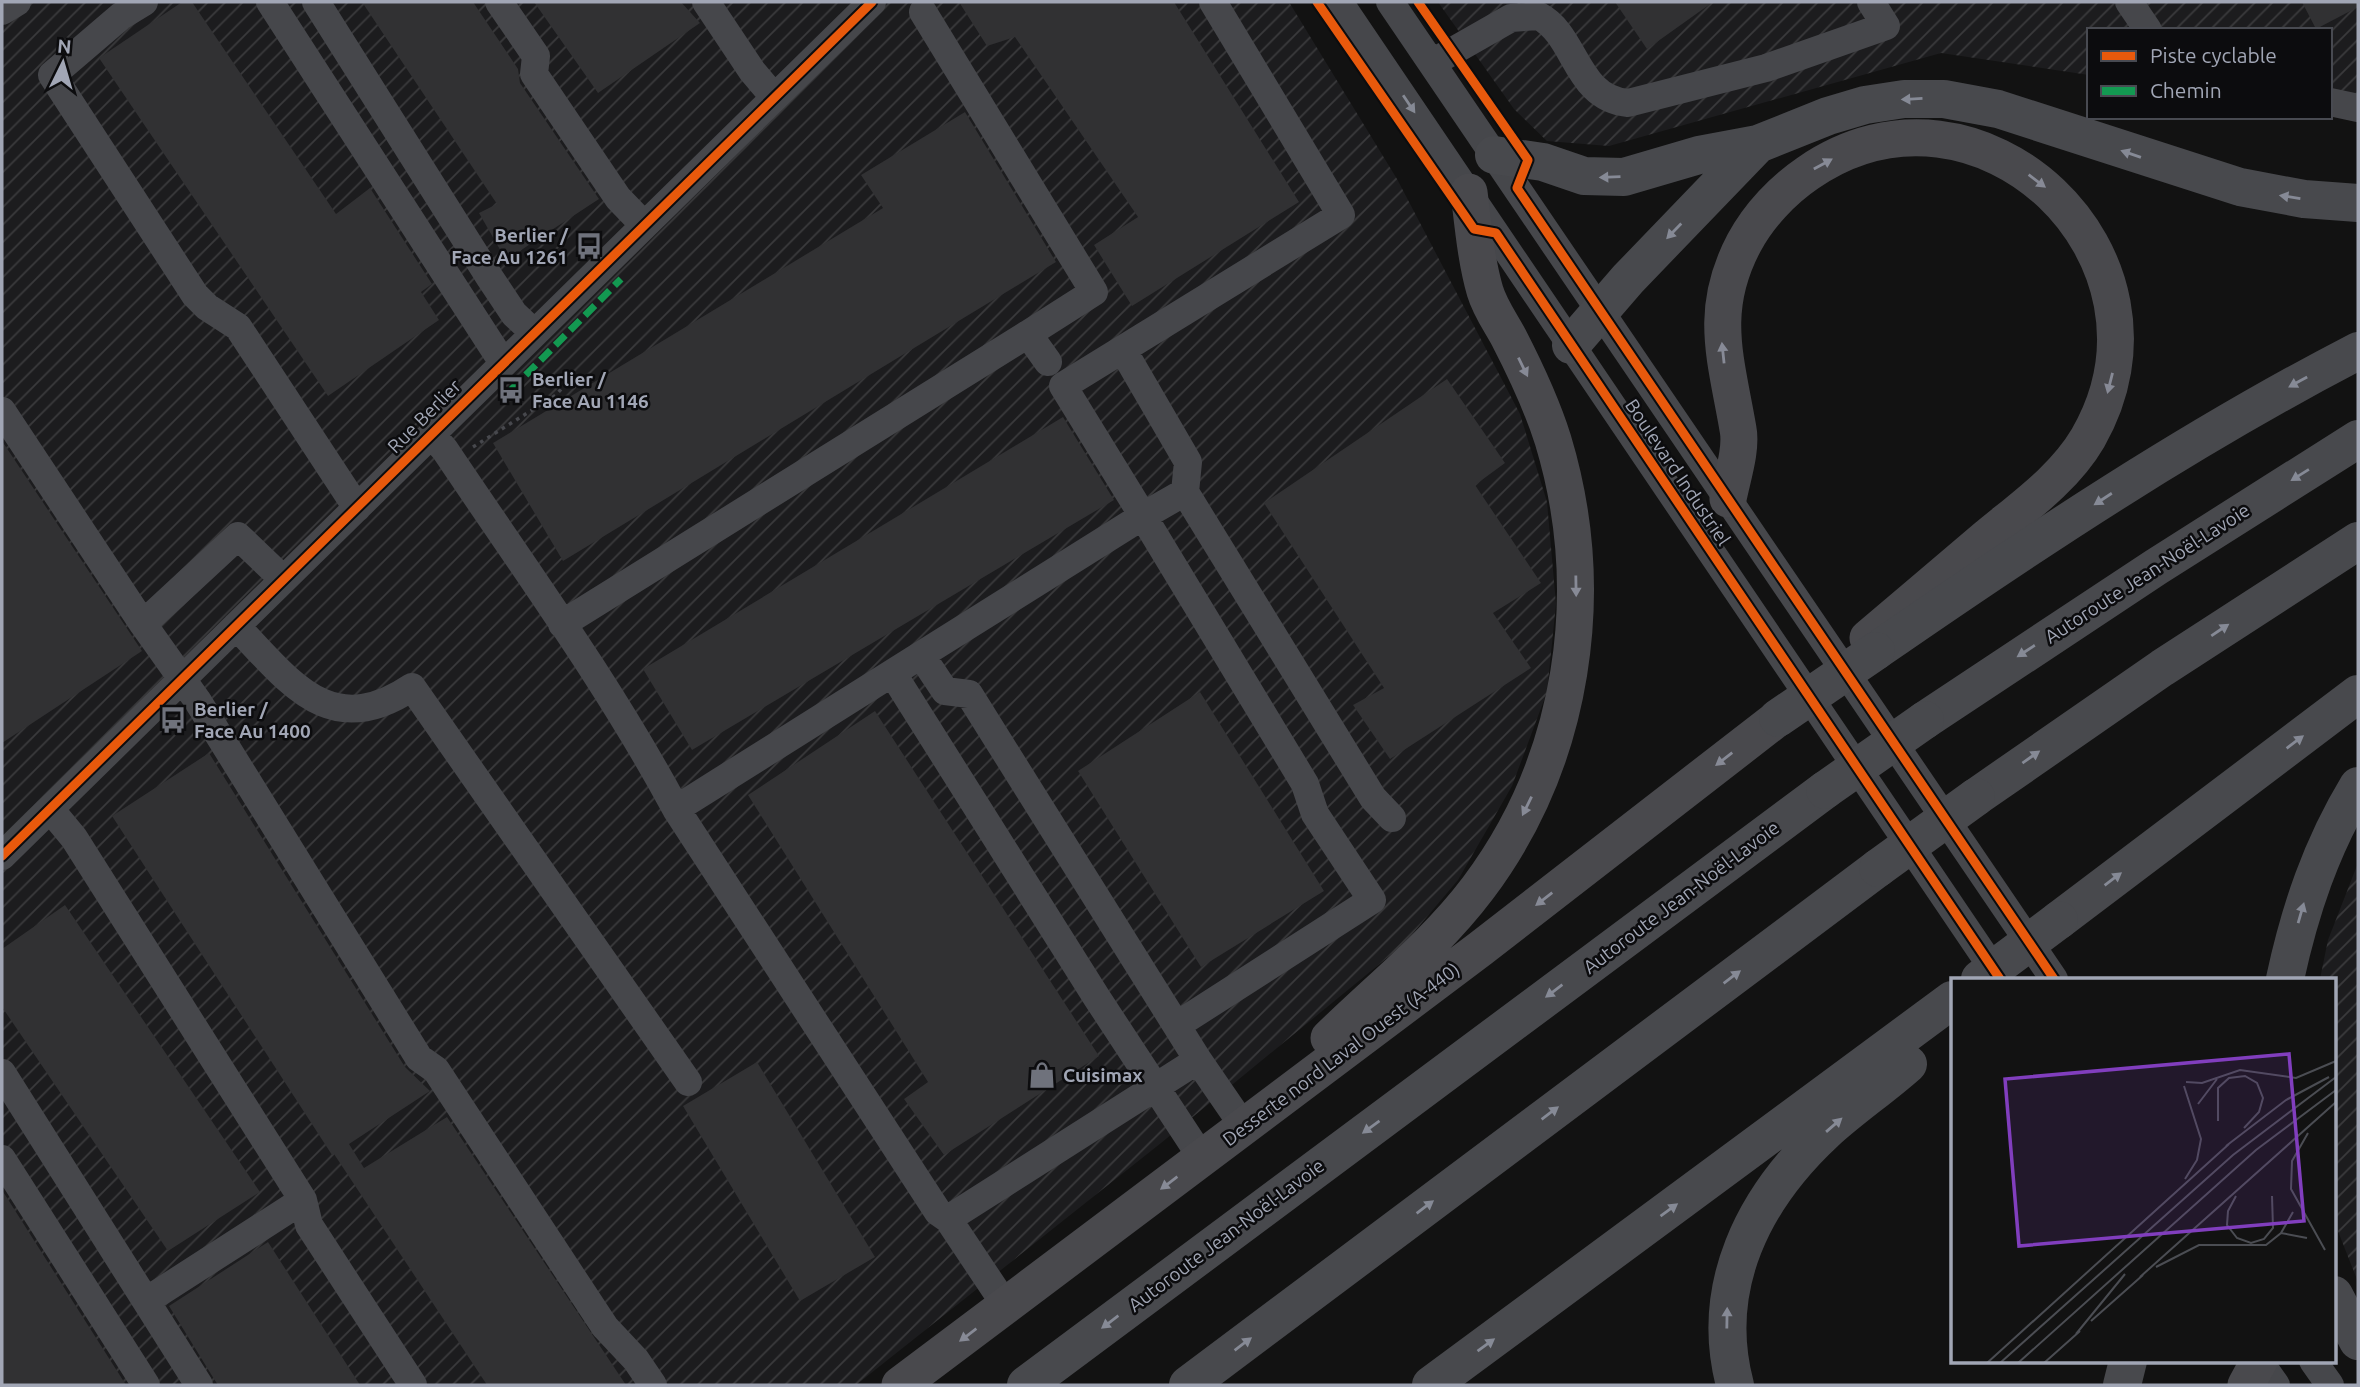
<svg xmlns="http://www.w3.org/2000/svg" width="2360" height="1387" font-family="Ubuntu,sans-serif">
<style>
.industrial{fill:url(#industrial-furrows)}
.building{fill:#313133}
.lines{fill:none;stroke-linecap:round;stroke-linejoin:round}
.path{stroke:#47484d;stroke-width:3.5;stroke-dasharray:3.5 5;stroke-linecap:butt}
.minor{stroke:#46474b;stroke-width:28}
.major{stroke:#49494d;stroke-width:37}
.highway{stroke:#48494d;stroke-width:38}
.highway-bridge{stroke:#48494d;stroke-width:38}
.quiet{stroke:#139951;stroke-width:7;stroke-dasharray:14 7;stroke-linecap:butt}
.cycleway-casing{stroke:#0c0c0e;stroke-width:13}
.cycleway{stroke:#e8590c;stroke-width:9}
.oneway{fill:#868a96}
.oneway2{fill:#868a95}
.oneway3{fill:#878a96}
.labels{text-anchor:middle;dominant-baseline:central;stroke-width:5;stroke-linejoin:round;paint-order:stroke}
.poi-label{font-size:19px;font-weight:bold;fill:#a1a6b5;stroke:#0c0c0e;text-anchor:start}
.street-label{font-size:19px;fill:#a1a6b5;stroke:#0c0c0e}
.inset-road{fill:none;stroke:#4b4d53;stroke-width:2}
.view{fill:#813ebe;fill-opacity:0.15;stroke:#813ebe;stroke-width:3.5}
.inset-edge{fill:none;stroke:#a1a6b5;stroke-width:3.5}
</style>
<defs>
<pattern id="industrial-furrows" width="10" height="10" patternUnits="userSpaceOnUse" patternTransform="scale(1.75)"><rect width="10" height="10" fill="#1c1c1e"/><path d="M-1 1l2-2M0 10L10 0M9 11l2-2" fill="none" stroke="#3a3a3c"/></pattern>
</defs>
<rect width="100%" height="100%" fill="#121212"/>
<!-- industrial -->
<path class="industrial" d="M 2,2 L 1289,2 L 1397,179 L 1520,414 L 1547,502 L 1556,604 L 1547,692 L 1512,786 L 1458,880 L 1404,944 L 1161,1143 L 856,1385 L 2,1385 Z
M 1438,2 L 2358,2 L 2358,114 L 2330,110 L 2330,30 L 2089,30 L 2089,75 L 1941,53 L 1609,146 L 1547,141 L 1514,109 Z
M 2358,863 L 2358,1282 L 2334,1221 L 2334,979 L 2320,979 L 2328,940 Z"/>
<!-- building -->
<path class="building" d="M 182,2 L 192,2 L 336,214 L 370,188 L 432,284 L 421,292 L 439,320 L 328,396 L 99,58 Z
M 362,2 L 473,2 L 518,69 L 520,83 L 599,199 L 506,260 L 479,213 L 497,204 Z
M 534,2 L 681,2 L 700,23 L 598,93 Z
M 959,2 L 1174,2 L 1299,202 L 1132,306 L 1094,245 L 1138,217 L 1015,37 L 987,46 Z
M 1615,2 L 1713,2 L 1647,49 Z
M 2302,2 L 2358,2 L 2358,7 L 2316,29 Z
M 965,112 L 1056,262 L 563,561 L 493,443 L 883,208 L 861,175 Z
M 1447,379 L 1505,463 L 1475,485 L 1541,583 L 1493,613 L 1531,668 L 1390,759 L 1353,705 L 1384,688 L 1264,503 Z
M 1063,417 L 1114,500 L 692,750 L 643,669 Z
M 2,441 L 142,651 L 2,743 Z
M 1200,692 L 1324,891 L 1201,967 L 1078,771 Z
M 875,711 L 1099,1056 L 944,1155 L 904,1099 L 928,1082 L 748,795 Z
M 209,753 L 405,1067 L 430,1091 L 349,1144 L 364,1168 L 447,1117 L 626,1385 L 487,1385 L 334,1154 L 332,1155 L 112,816 Z
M 65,905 L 260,1192 L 168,1251 L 2,1007 L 2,949 Z
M 757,1062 L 875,1257 L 800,1301 L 683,1106 Z
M 2,1190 L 126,1385 L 2,1385 Z
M 268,1242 L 360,1385 L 218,1385 L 214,1379 L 169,1306 Z"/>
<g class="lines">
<!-- path -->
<path class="path" d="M 473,447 L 556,395 L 575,373"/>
<!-- minor -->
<path class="minor" d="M 144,2 L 121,16 L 52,75 L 195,295 L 207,307 L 238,327 L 357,508
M 270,2 L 503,363
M 316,2 L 490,278 L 514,314 L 534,333
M 499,2 L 536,56 L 534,74 L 618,198 L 644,225
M 706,2 L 752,71 L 774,97
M 1339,2 L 2000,979
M 1390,2 L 2054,979
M 2129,2 L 2148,30
M 2,11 L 17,2
M 923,12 L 1094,292 L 1028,334
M 1432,63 L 1511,18 L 1539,16 C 1577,36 1575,98 1628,103 L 1766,68 L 1886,26 L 1871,2
M 2330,102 L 2358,108
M 1123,350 L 1188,462 L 1185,492
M 2,411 L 143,624
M 431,434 L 445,450 C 524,568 609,684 676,809
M 283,579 L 238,536 L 143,624 L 197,700 L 419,1058 L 436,1070 L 605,1327 L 636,1360 L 653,1385
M 562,624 L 1028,334 L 1048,362
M 236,626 C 290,682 330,742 412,687 L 688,1082
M 921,655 L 1143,516 L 1063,386 L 1341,215 L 1213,2
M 893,674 L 1097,998 L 1202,1158
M 50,809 L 74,838 L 303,1200 L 309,1225 L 413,1385
M 2,856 L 872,2
M 1177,1025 L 1372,900 L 1315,814 L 1305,784 L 1143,516 L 1185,492 L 1373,798 L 1392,818
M 2,1073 L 199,1385
M 2,1159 L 146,1385
M 948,1219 L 938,1212 L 676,809 L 921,655 L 945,691 L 969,694 L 1198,1060
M 146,1301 L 303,1200
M 1006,1306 L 948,1219 L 1198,1060 L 1244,1127
M 2259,1361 L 2276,1385
M 2313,1361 L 2330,1385"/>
<!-- major -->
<path class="major" d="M 1728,499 C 1732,478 1742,449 1738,429 C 1726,359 1708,311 1744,243 C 1759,215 1783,190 1808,173 C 1979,55 2192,257 2088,438 C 2064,479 2022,508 1986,538 C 1947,571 1907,605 1868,638
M 1329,1038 C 1379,989 1436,944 1478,888 C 1574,760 1599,592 1553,440 C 1542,405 1526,371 1509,338 C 1501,323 1490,308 1485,291 C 1476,260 1473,225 1469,192
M 900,1385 L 1480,949 L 1778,718
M 2246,1385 L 2259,1361"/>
<!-- highway -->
<path class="highway" d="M 1494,155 L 1543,162 L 1584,176 L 1624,177 L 1699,155 L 1758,144 L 1828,116 L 1865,105 L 1904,99 L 1944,99 L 1998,109 L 2240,187 L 2304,199 L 2358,203
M 1571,345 L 1628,279 L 1758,144
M 1876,651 C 2032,543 2190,438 2358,351
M 1925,720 L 2156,567 L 2358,439
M 1976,797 L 2162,668 L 2358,541
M 2059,920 L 2358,694
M 2285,979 C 2300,910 2321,847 2358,786
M 2334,1295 L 2358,1341
M 1026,1385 L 1825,790
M 1188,1385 L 1878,868
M 1431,1385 L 1952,1000
M 1735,1385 C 1709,1287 1753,1199 1825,1132 C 1851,1108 1881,1088 1908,1064
M 2122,1385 L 2128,1361"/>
<!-- highway-bridge -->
<path class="highway-bridge" d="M 1778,718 L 1876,651
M 1825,790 L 1925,720
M 1878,868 L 1976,797
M 1980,979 L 2059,920"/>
<!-- quiet -->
<path class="quiet" d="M 511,390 L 621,279"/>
<defs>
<path id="cycleway" d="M 1317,2 L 1474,229 L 1496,233 L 2000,979
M 1418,2 L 1528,160 L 1517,188 L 2054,979
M 2,856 L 872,2"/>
</defs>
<!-- cycleway casing -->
<use href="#cycleway" class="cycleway-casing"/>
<!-- cycleway -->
<use href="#cycleway" class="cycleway"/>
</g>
<!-- one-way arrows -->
<defs><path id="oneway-solid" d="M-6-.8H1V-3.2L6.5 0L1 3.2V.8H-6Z" transform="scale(1.75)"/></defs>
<g class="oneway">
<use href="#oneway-solid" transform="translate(1912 99) rotate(177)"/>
<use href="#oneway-solid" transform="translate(2131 154) rotate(-161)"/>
<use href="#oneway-solid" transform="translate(1610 177) rotate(178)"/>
<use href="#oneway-solid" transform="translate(2290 197) rotate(-171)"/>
<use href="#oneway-solid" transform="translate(1674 231) rotate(134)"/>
<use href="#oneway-solid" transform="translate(2298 382) rotate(151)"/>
<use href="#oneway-solid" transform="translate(2300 475) rotate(148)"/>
<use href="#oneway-solid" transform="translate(2103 499) rotate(147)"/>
<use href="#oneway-solid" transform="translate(2220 630) rotate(-34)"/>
<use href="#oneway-solid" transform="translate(2026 651) rotate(147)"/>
<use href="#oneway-solid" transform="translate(2295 742) rotate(-37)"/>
<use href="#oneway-solid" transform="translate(2031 757) rotate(-35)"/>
<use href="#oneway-solid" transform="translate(2113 879) rotate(-37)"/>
<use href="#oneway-solid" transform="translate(2301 913) rotate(-74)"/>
<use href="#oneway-solid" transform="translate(1732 977) rotate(-37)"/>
<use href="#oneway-solid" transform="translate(1554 991) rotate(143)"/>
<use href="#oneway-solid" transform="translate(1550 1113) rotate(-37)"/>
<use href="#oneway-solid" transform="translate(1834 1125) rotate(-41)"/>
<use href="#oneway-solid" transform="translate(1371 1127) rotate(144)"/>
<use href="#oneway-solid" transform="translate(1425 1207) rotate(-37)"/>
<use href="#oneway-solid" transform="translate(1669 1210) rotate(-36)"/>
<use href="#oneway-solid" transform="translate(1727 1318) rotate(-89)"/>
<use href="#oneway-solid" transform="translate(1110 1322) rotate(143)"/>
<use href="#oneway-solid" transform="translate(1243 1344) rotate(-37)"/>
<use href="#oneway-solid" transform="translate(1486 1345) rotate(-36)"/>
</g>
<use class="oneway2" href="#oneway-solid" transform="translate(1409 104) rotate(56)"/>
<g class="oneway3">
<use href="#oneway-solid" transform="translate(1823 164) rotate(-29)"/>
<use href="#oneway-solid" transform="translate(2037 181) rotate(37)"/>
<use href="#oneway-solid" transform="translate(1723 353) rotate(-96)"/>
<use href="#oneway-solid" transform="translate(1523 367) rotate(64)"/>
<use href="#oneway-solid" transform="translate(2110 383) rotate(104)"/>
<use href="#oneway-solid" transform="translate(1576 586) rotate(89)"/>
<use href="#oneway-solid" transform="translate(1724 759) rotate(142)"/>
<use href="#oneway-solid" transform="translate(1527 806) rotate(116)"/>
<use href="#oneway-solid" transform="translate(1544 899) rotate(142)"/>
<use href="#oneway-solid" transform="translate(1169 1183) rotate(143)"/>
<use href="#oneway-solid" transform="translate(968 1335) rotate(143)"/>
</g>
<!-- icons -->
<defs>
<symbol id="bus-bare" viewBox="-9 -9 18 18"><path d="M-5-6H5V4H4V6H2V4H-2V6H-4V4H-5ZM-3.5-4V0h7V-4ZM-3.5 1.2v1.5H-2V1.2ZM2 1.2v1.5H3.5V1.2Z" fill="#6f727c" stroke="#0c0c0e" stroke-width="2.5" paint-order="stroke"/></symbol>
<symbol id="shop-bare" viewBox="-9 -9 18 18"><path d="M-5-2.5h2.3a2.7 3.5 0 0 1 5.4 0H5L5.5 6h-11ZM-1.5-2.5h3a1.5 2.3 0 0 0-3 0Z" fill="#6f727c" stroke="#0c0c0e" stroke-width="2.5" paint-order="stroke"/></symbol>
</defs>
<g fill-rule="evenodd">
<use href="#bus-bare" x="570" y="227" width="38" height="38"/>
<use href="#bus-bare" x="492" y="371" width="38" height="38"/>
<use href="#bus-bare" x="154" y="701" width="38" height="38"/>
<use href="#shop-bare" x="1023" y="1056" width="38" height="38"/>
</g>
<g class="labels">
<!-- poi labels -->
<g class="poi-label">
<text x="568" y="235" text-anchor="end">Berlier /<tspan x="568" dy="22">Face Au 1261</tspan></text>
<text x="532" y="379">Berlier /<tspan x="532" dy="22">Face Au 1146</tspan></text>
<text x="194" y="709">Berlier /<tspan x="194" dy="22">Face Au 1400</tspan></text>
<text x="1063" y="1075">Cuisimax</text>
</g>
<!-- street labels -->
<g class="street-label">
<text transform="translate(424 416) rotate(-45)">Rue Berlier</text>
<text transform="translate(1678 472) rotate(56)">Boulevard Industriel</text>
<text transform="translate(2147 573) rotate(-33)">Autoroute Jean-Noël-Lavoie</text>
<text transform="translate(1681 897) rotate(-37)">Autoroute Jean-Noël-Lavoie</text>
<text transform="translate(1341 1054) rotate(-37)">Desserte nord Laval Ouest (A-440)</text>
<text transform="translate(1226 1235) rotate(-37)">Autoroute Jean-Noël-Lavoie</text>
</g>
</g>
<!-- overview -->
<g transform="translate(1951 978)">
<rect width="385" height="385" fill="#121212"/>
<path class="inset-road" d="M 235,104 L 251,105 L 289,92 L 345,100 L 385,83M 233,108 L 250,161 L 246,182 L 234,201M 247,126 L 266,101M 267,143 L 267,110 L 278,100 L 294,98 L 306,105 L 312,120 L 308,134 L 293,150M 357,155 L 341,183 L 340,211 L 374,272M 275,168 L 335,122 L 378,99M 285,218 L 277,233 L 276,247 L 286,260 L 300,265 L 313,261 L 322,250 L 321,218M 330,255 L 356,260M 205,289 L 248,267 L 315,267 L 330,255 L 342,234M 189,299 L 385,124M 140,343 L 192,297M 125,356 L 174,296M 36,385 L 278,166M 49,385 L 282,177 L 385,99M 67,385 L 305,172 L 385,112M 93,385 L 129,353"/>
<path class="view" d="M 338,76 L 353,243 L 68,268 L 54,101 Z"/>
<rect width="385" height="385" class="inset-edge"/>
</g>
<!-- border -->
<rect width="2360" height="1387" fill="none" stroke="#a1a6b5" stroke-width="7"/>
<!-- legend -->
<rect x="2087" y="28" width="245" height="91" fill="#0c0c0e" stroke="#484a51" stroke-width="2"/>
<rect x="2101" y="51" width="35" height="10" fill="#e8590c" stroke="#484a51" stroke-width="2"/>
<text x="2150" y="63" font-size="21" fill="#a1a6b5">Piste cyclable</text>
<rect x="2101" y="86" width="35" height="10" fill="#139951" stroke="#484a51" stroke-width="2"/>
<text x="2150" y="98" font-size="21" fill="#a1a6b5">Chemin</text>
<!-- north arrow -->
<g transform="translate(63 63) rotate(5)" stroke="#0c0c0e" stroke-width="5" paint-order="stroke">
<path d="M0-5L12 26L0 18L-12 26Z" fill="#a1a6b5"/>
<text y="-10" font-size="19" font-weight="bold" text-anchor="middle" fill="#a1a6b5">N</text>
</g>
</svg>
